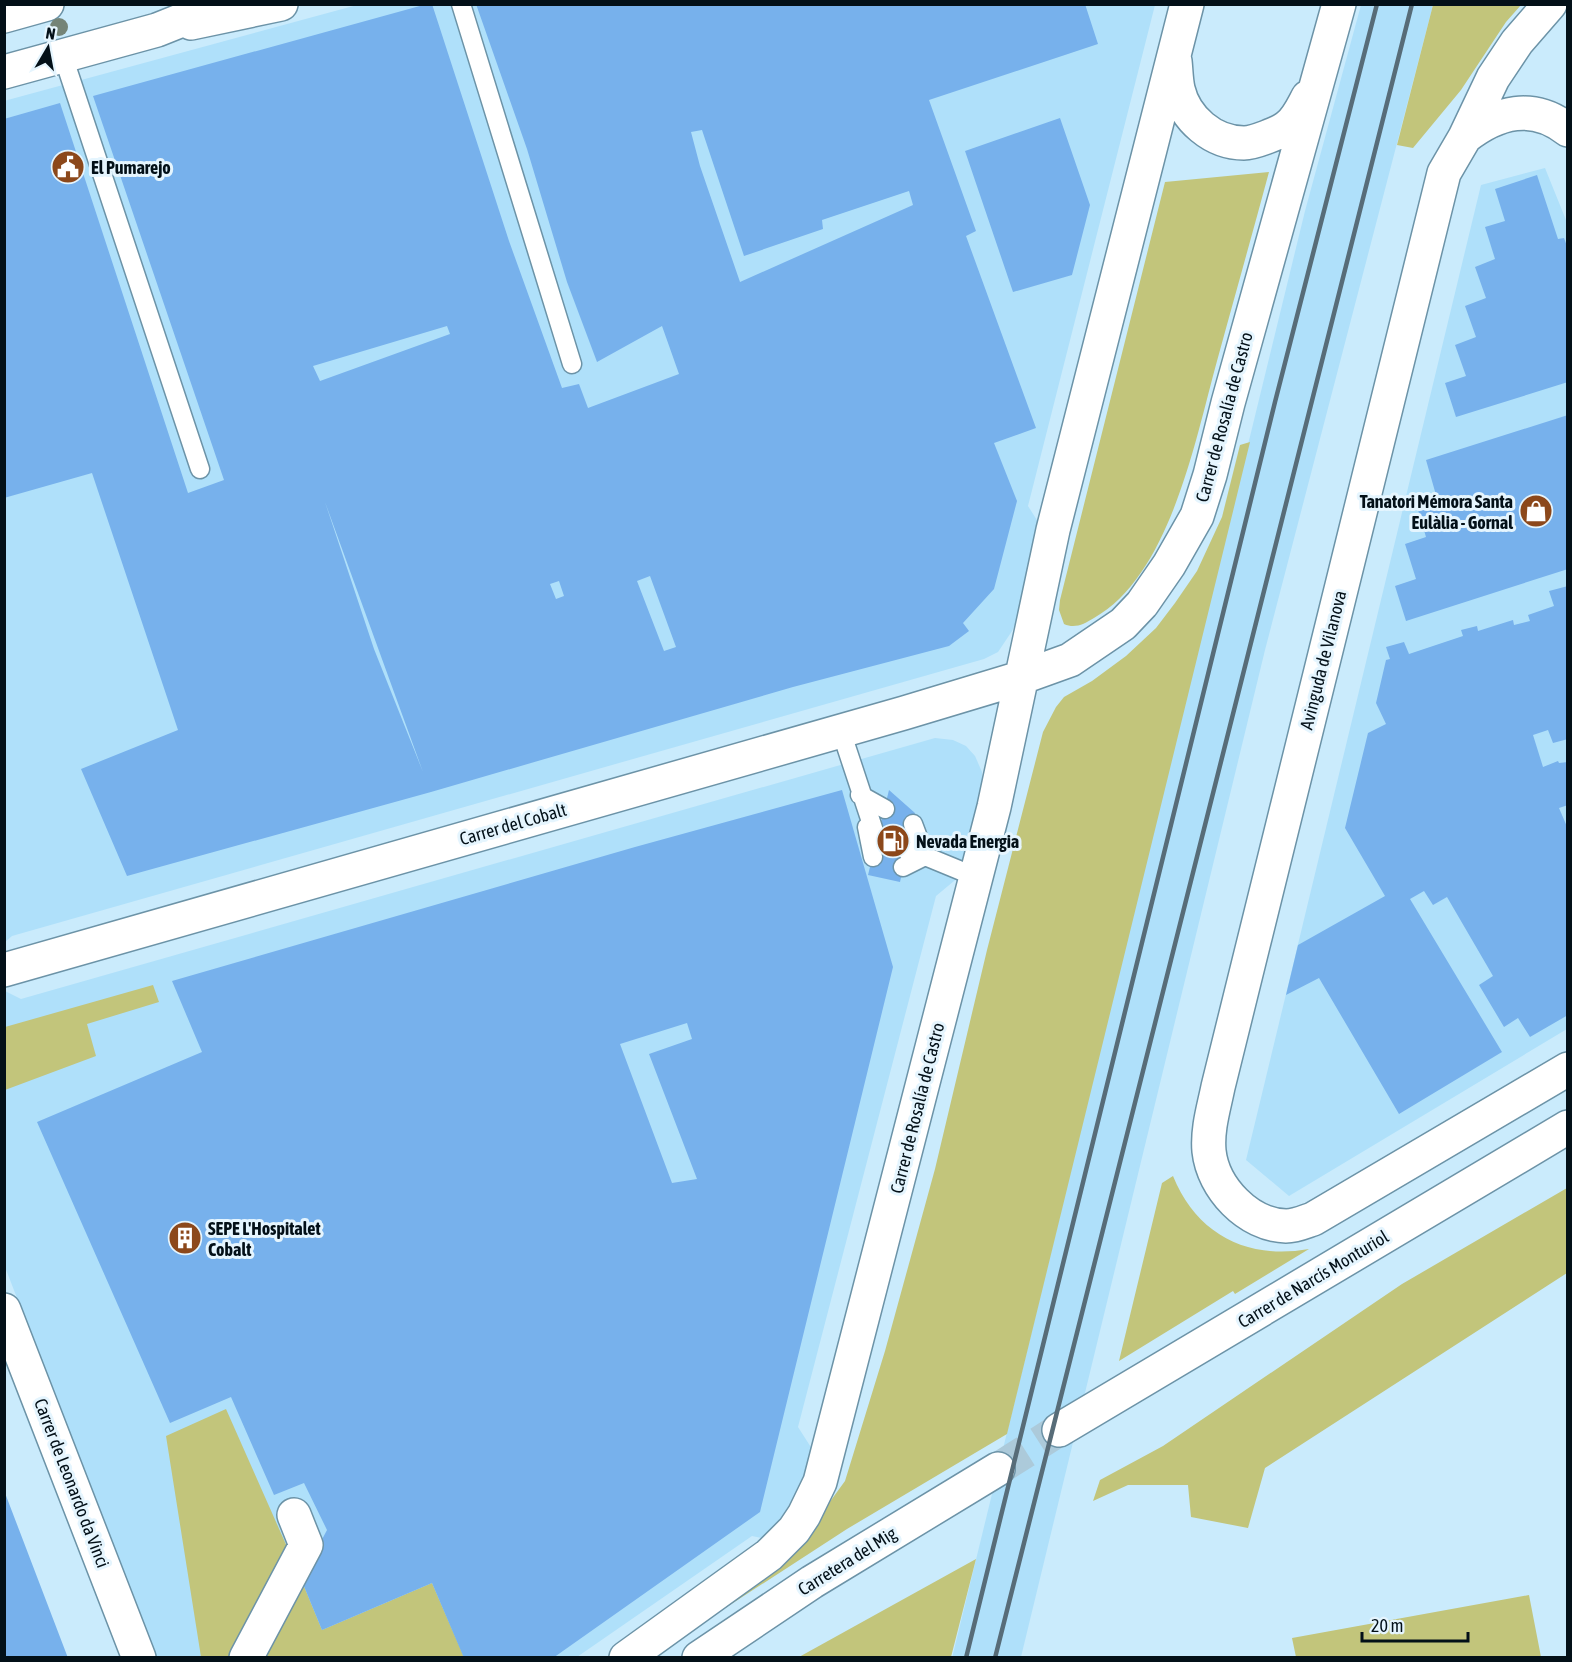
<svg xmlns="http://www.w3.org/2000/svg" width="1572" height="1662" font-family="'Asap Condensed',sans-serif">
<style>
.built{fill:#afe0fa}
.green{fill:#c2c57b}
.building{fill:#77b1ec;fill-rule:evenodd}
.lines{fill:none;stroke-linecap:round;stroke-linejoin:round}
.secondary-tunnel{stroke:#accada;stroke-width:33;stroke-dasharray:33 16;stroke-linecap:butt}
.lane-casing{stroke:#6c93a7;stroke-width:21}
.street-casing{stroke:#6c93a7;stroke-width:36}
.secondary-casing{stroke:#6c93a7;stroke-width:36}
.lane{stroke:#fff;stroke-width:18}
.street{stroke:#fff;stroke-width:33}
.secondary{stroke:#fff;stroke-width:33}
.rail{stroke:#576c78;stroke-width:4.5}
.tree{fill:#758477}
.labels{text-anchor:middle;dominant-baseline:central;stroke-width:6;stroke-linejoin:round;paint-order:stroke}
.poi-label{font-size:18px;font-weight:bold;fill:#031018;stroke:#e5f5fe;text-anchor:start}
.street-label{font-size:18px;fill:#031018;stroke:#e5f5fe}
</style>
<rect width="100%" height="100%" fill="#caebfc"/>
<!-- built -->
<path class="built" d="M 357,5 L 1155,5 L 1028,506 L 1042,528 L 1021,611 L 1012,631 L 998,652 L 984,659 L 12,936 L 5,942 L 4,101 Z
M 1361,5 L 1433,5 L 1265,650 L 1021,1657 L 952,1658 L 1305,211 Z
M 1545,168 L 1568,225 L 1567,1029 L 1289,1196 L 1246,1160 L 1481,185 Z
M 935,738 L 953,740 L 966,746 L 975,756 L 982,772 L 982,790 L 960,876 L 936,896 L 798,1427 L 814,1452 L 805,1481 L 772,1540 L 752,1536 L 577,1657 L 156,1657 L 5,1267 L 5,991 L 21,999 Z"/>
<!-- green -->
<path class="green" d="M 1433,5 L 1521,5 L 1506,22 L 1461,90 L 1413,148 L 1397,145 Z
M 1269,172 C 1252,235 1234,299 1217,361 C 1195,441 1170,575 1094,618 C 1084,624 1075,629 1064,624 L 1059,610 L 1060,600 L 1165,182 Z
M 1250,442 L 1007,1434 L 847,1529 L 716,1614 L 813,1525 L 845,1481 L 885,1351 L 935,1169 L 987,950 L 1043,732 L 1056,707 L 1064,697 L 1092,681 L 1126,656 L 1156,628 L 1175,603 L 1197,571 L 1222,517 L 1240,445 Z
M 153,985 L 159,1002 L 87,1024 L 96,1056 L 5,1090 L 5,1027 Z
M 1173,1176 C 1197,1235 1248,1260 1309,1249 L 1235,1294 L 1233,1291 L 1119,1361 L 1162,1183 Z
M 1567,1188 L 1567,1273 L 1265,1468 L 1248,1528 L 1191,1517 L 1188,1485 L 1128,1485 L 1093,1501 L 1100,1480 L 1163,1446 L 1402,1284 Z
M 226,1409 L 292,1558 L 238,1657 L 201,1657 L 166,1436 Z
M 976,1559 L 951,1657 L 799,1657 Z
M 301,1579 L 322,1630 L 432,1583 L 464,1657 L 256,1658 Z
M 1529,1595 L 1541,1657 L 1296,1657 L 1292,1638 Z"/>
<!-- building -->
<path class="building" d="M 427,4 L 432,4 L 509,241 L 562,388 L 579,384 L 588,408 L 679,374 L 662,326 L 597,362 L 567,282 L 527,149 L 476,4 L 1085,4 L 1098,44 L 929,100 L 976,231 L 966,236 L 1036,428 L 994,443 L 1017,501 L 994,589 L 963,623 L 969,631 L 949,646 L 793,687 L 431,792 L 127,876 L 81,769 L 178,730 L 92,473 L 4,498 L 4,119 L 60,103 L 188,493 L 224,480 L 93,96 ZM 702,130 L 744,256 L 823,229 L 822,220 L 909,191 L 913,205 L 740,282 L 700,166 L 691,132 ZM 447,326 L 450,334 L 320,381 L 313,366 ZM 325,502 L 423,772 L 374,649 ZM 650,576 L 676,647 L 664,651 L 637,581 ZM 559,581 L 564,596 L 556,599 L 550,584 Z
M 1060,118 L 1090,205 L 1072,275 L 1013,292 L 965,151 Z
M 1537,175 L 1558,239 L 1564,238 L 1568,249 L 1568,382 L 1456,417 L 1445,383 L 1466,376 L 1455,345 L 1476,337 L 1465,306 L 1486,298 L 1475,267 L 1495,259 L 1485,227 L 1505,221 L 1495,189 Z
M 1568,415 L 1568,569 L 1406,621 L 1395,586 L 1416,579 L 1405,544 L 1426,537 L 1416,503 L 1436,495 L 1426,460 Z
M 1568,586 L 1568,739 L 1553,743 L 1548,730 L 1533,735 L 1543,767 L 1558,761 L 1559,763 L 1568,762 L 1568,805 L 1559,808 L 1568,829 L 1568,1015 L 1530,1037 L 1518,1018 L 1504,1027 L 1479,985 L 1493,976 L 1447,897 L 1433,905 L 1424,891 L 1410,899 L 1502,1052 L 1399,1114 L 1319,978 L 1286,995 L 1298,945 L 1385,896 L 1345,828 L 1368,733 L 1386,724 L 1376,703 L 1386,660 L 1390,659 L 1386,647 L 1404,642 L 1409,654 L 1463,636 L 1461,630 L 1477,626 L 1478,631 L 1513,620 L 1514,625 L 1530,621 L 1528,615 L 1554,606 L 1549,591 Z
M 842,790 L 893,967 L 760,1512 L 553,1658 L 464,1658 L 432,1583 L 322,1630 L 301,1579 L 327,1530 L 304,1483 L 274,1495 L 231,1397 L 170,1423 L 37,1122 L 202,1052 L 172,981 L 635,847 ZM 687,1023 L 692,1039 L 649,1054 L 697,1179 L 672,1183 L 620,1044 Z
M 889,790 L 915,813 L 900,882 L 868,875 Z
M 5,1493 L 68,1658 L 4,1658 Z"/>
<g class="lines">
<!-- secondary-tunnel -->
<path class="secondary-tunnel" d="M 998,1469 L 1059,1430"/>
<defs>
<path id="lane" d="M 461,4 L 572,364
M 63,56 L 200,469
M 841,731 L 877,840
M 860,795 L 885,809
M 913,824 L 925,856
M 867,827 L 873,857
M 907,851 L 925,856 L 976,877
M 903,867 L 925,856"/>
<path id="street" d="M 1550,4 L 1517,42 L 1493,78 L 1465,137 L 1444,173 L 1218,1087 C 1214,1107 1207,1129 1209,1151 C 1213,1188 1248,1225 1286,1226 C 1296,1226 1304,1222 1313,1219 L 1568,1069
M 191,23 L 281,4
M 1175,61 C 1176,70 1176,80 1178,89 C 1185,119 1213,143 1244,143 C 1253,143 1280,133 1287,127 C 1297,120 1302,108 1308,97
M 1465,137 C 1497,112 1533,102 1568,130
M 4,970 L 904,713 L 1020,678 L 1070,660 L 1123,624 L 1142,604 L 1169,565 L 1197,516 L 1210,475 L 1228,403 L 1339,4
M 4,1310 L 139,1658
M 246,1658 L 306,1545 L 294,1515
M 626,1658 L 769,1555 L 794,1530 L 804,1515 L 820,1482 L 994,807 L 1053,530 L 1187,4"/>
<path id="secondary" d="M 4,16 L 47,4
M 4,72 L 157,30 L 222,4
M 1059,1430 L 1568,1127
M 699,1658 L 812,1582 L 998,1469"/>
</defs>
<!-- lane casing -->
<use href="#lane" class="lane-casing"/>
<!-- street casing -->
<use href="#street" class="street-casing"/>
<!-- secondary casing -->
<use href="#secondary" class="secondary-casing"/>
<!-- lane -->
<use href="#lane" class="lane"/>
<!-- street -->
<use href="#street" class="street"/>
<!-- secondary -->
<use href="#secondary" class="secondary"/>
<!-- rail -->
<path class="rail" d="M 966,1658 L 1275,402 L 1377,4
M 995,1658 L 1412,4"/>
</g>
<!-- trees -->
<circle class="tree" cx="59" cy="27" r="9"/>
<!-- icons -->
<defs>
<symbol id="civic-disc" viewBox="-11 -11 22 22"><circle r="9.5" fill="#8c481b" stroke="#e5f5fe"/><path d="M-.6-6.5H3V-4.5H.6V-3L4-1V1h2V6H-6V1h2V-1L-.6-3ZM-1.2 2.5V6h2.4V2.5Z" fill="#fff"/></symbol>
<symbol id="shop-disc" viewBox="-11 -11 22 22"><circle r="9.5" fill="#8c481b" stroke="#e5f5fe"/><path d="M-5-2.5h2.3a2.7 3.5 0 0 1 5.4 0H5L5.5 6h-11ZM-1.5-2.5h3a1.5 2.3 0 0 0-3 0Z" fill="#fff"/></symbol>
<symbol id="fuel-disc" viewBox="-11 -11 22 22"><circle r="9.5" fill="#8c481b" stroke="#e5f5fe"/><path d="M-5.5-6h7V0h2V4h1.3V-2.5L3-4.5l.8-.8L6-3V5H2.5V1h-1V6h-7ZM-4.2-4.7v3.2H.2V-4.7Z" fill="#fff"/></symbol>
<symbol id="building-disc" viewBox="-11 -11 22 22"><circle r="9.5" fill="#8c481b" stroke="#e5f5fe"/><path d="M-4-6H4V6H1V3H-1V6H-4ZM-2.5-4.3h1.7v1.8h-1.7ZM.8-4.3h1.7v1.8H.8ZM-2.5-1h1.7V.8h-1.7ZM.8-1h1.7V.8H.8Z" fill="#fff"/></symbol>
</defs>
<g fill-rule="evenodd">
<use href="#civic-disc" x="49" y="148" width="38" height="38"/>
<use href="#shop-disc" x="1517" y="492" width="38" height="38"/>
<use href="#fuel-disc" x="874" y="822" width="38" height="38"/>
<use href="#building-disc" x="166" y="1219" width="38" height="38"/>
</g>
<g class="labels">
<!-- poi labels -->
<g class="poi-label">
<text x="91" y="167">El Pumarejo</text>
<text x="1513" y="501" text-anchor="end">Tanatori Mémora Santa<tspan x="1513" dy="21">Eulàlia - Gornal</tspan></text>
<text x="916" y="841">Nevada Energia</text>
<text x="208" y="1228">SEPE L'Hospitalet<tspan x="208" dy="21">Cobalt</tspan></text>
</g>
<!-- street labels -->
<g class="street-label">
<text transform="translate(1224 417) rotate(-75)">Carrer de Rosalía de Castro</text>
<text transform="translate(1323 660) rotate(-76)">Avinguda de Vilanova</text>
<text transform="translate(513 824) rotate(-16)">Carrer del Cobalt</text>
<text transform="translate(917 1108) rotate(-76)">Carrer de Rosalía de Castro</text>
<text transform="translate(1313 1279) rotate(-31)">Carrer de Narcís Monturiol</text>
<text transform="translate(72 1483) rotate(69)">Carrer de Leonardo da Vinci</text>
<text transform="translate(847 1561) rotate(-32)">Carretera del Mig</text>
</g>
</g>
<!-- border -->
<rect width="1572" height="1662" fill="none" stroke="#031018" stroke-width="12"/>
<!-- north arrow -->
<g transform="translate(48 48) rotate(10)" stroke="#e5f5fe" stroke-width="4.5" paint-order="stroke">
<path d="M0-4.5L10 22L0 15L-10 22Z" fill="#031018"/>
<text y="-9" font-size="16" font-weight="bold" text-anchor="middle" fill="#031018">N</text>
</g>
<!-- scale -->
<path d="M1362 1632v9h106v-9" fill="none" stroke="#031018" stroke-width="3"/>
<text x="1371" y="1632" font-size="18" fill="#031018" stroke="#e5f5fe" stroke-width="4.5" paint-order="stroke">20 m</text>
</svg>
